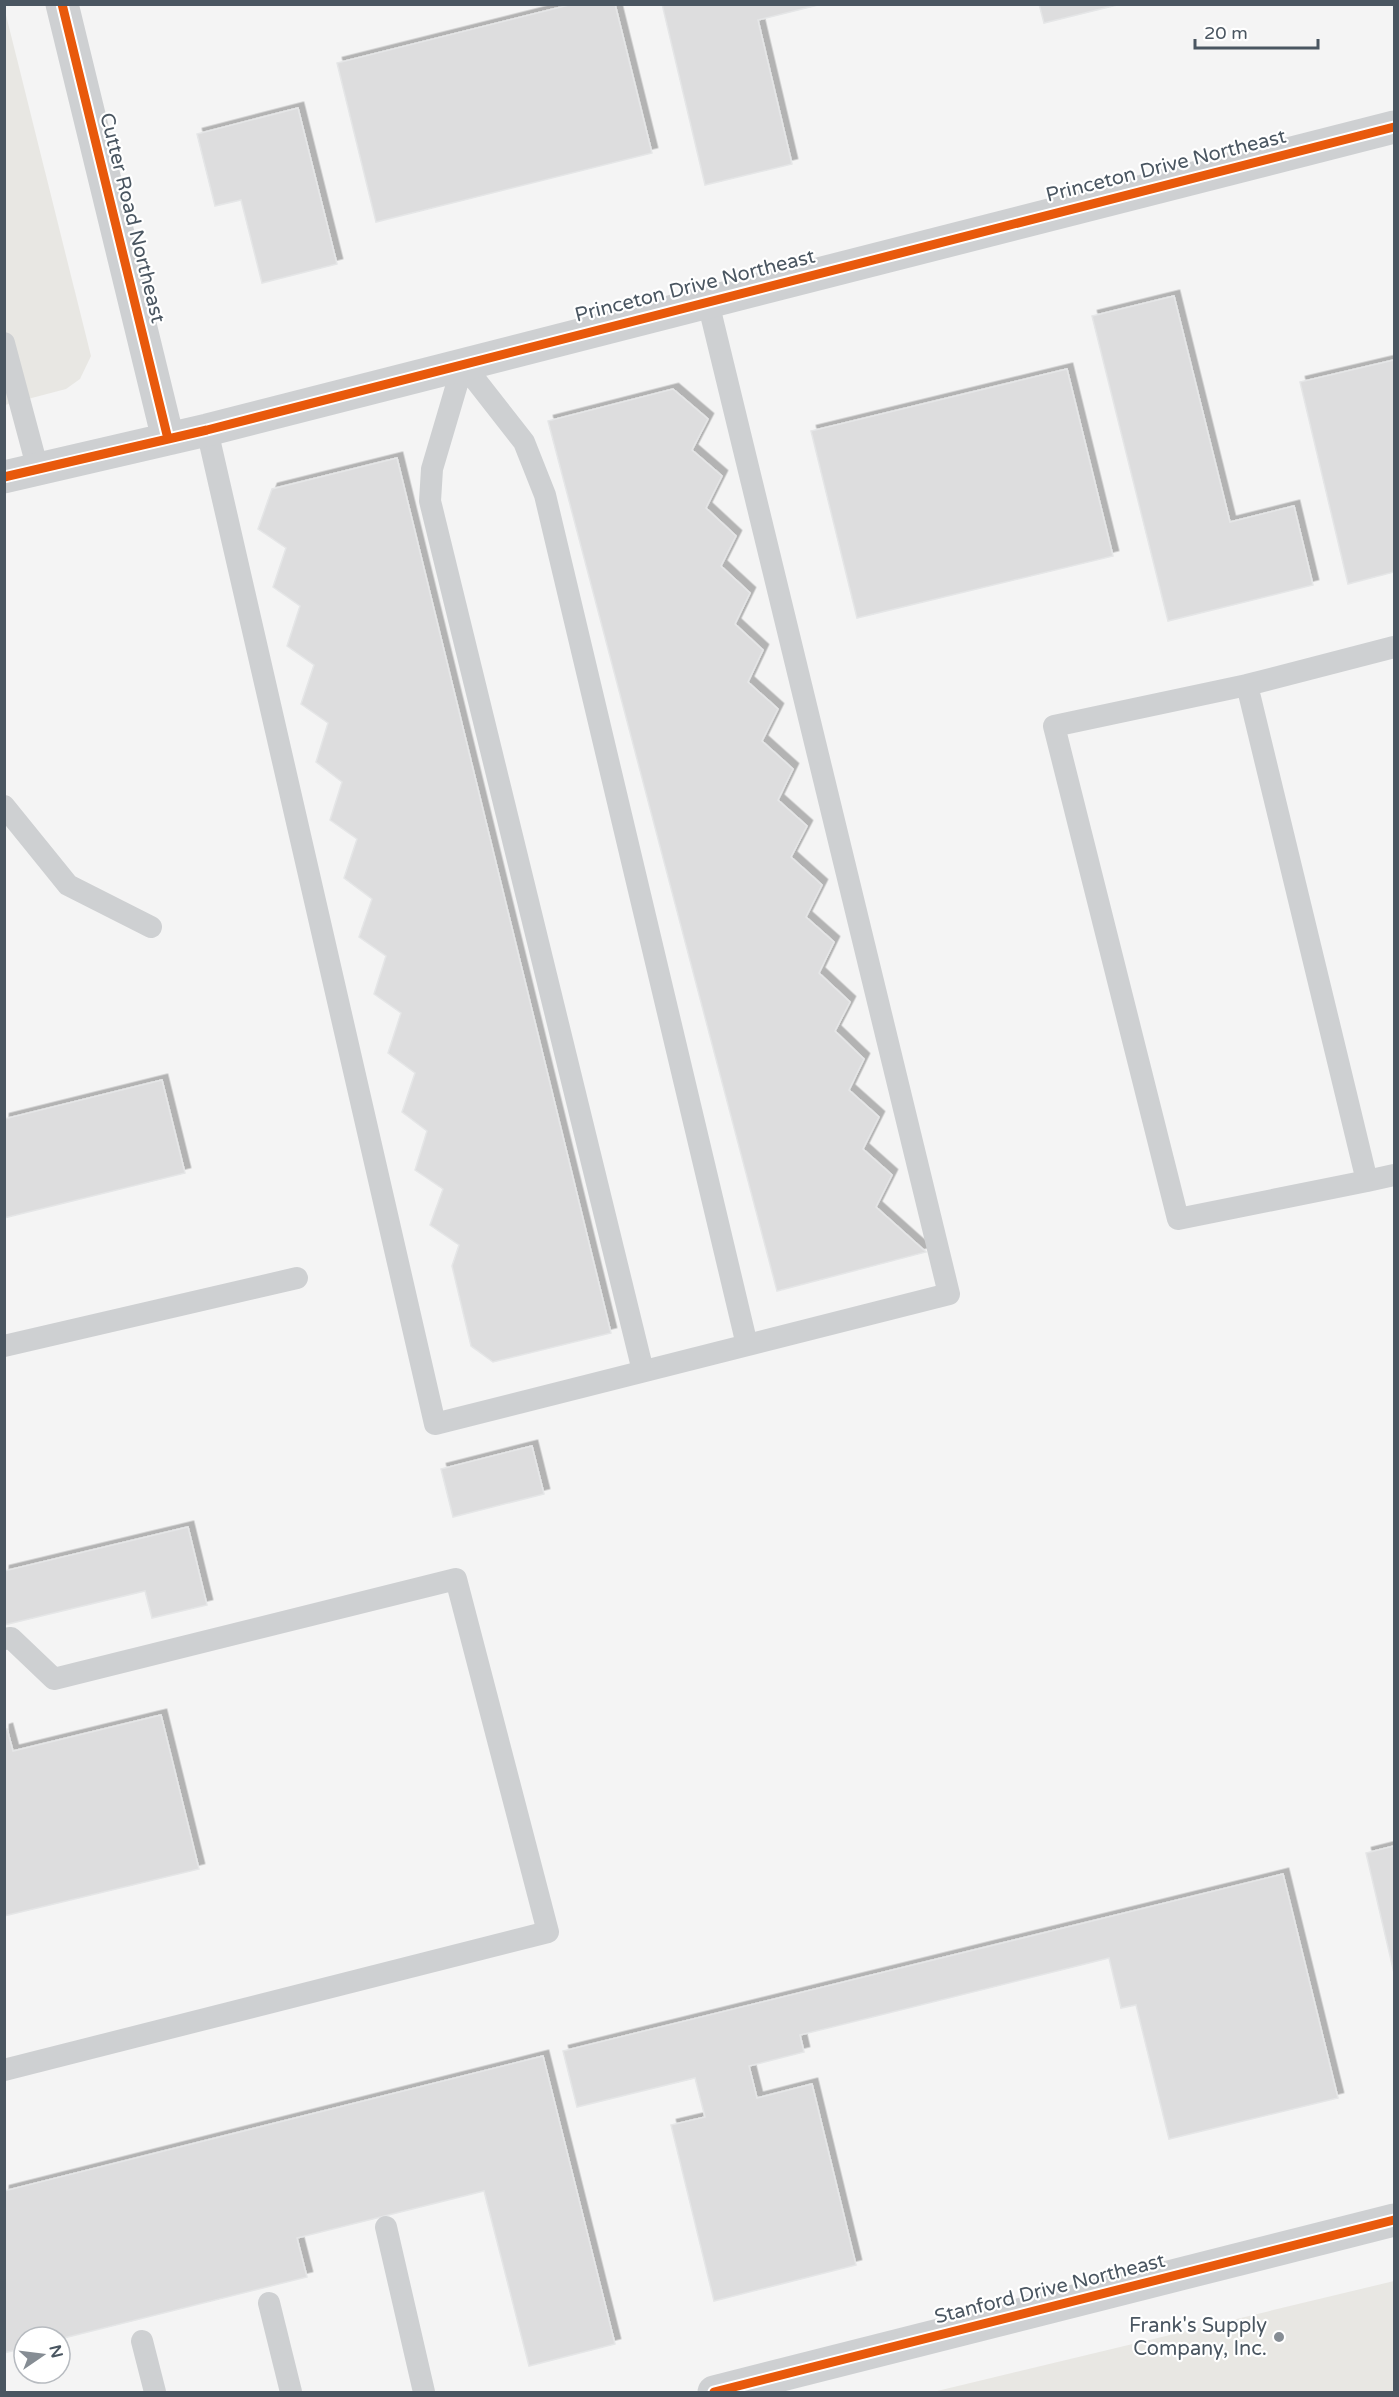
<svg xmlns="http://www.w3.org/2000/svg" width="1399" height="2397" font-family="'Varela Round',sans-serif">
<style>
.commercial{fill:#e8e7e3}
.building{fill:#ddddde;stroke:#e5e6e7;stroke-width:1.5;filter:url(#shadow)}
.lines{fill:none;stroke-linecap:round;stroke-linejoin:round}
.lane{stroke:#ced0d2;stroke-width:22}
.street{stroke:#ced0d2;stroke-width:33}
.cycleway-casing{stroke:#fff;stroke-width:13}
.cycleway{stroke:#e8590c;stroke-width:9}
.poi-dot{fill:#868d94;stroke:#fff;stroke-width:2}
.labels{text-anchor:middle;dominant-baseline:central;stroke-width:4.5;stroke-linejoin:round;paint-order:stroke}
.street-label{font-size:20px;fill:#4a5661;stroke:#fff}
.poi-label{font-size:20px;fill:#4a5661;stroke:#fff;text-anchor:end}
</style>
<defs>
<filter id="shadow"><feDropShadow dx="5.5" dy="-5.5" stdDeviation="0" flood-color="#0004"/></filter>
</defs>
<rect width="100%" height="100%" fill="#f4f4f4"/>
<!-- commercial -->
<path class="commercial" d="M 4,7 L 91,356 L 80,379 L 66,389 L 5,405 Z
M 1394,2281 L 1394,2392 L 933,2392 Z"/>
<!-- building -->
<path class="building" d="M 573,4 L 615,4 L 652,153 L 376,222 L 337,63 Z
M 662,4 L 822,4 L 758,20 L 792,164 L 705,185 Z
M 1039,4 L 1121,4 L 1044,23 Z
M 298,108 L 337,264 L 262,283 L 241,200 L 215,206 L 197,134 Z
M 1174,296 L 1230,522 L 1294,506 L 1313,585 L 1168,621 L 1092,316 Z
M 1394,360 L 1394,572 L 1348,584 L 1300,382 Z
M 1067,369 L 1113,556 L 857,618 L 811,431 Z
M 673,389 L 708,419 L 692,450 L 722,476 L 706,508 L 736,536 L 721,566 L 750,593 L 735,624 L 763,650 L 748,682 L 778,709 L 762,741 L 793,769 L 778,800 L 807,826 L 791,857 L 822,885 L 806,917 L 834,942 L 819,973 L 850,1002 L 835,1031 L 864,1059 L 849,1090 L 879,1117 L 863,1149 L 892,1175 L 876,1207 L 926,1252 L 777,1291 L 548,421 Z
M 397,458 L 611,1333 L 493,1362 L 471,1346 L 452,1266 L 459,1245 L 430,1225 L 443,1189 L 415,1170 L 427,1131 L 402,1112 L 415,1073 L 388,1053 L 401,1013 L 374,994 L 386,956 L 359,937 L 372,899 L 344,878 L 357,839 L 330,820 L 342,782 L 316,762 L 328,723 L 301,704 L 314,665 L 287,646 L 300,606 L 273,587 L 286,548 L 258,529 L 272,489 Z
M 162,1080 L 185,1173 L 4,1218 L 4,1119 Z
M 532,1446 L 544,1494 L 453,1517 L 441,1469 Z
M 188,1527 L 207,1605 L 152,1618 L 145,1591 L 4,1625 L 4,1571 Z
M 161,1715 L 199,1869 L 4,1916 L 4,1730 L 7,1729 L 13,1751 Z
M 1394,1846 L 1394,1973 L 1366,1853 Z
M 1283,1874 L 1338,2098 L 1169,2139 L 1136,2005 L 1121,2008 L 1109,1958 L 800,2035 L 804,2052 L 749,2066 L 757,2098 L 812,2084 L 856,2265 L 714,2301 L 671,2125 L 705,2117 L 695,2078 L 577,2107 L 563,2051 Z
M 543,2056 L 615,2344 L 529,2366 L 484,2191 L 297,2238 L 307,2277 L 60,2339 L 60,2337 L 24,2337 L 24,2348 L 4,2353 L 4,2191 Z"/>
<g class="lines">
<!-- lane -->
<path class="lane" d="M 4,343 L 38,470
M 463,364 L 432,469 L 430,501 L 643,1371
M 463,364 L 524,442 L 545,495 L 747,1345
M 207,430 L 435,1424 L 949,1294 L 708,302
M 1394,647 L 1247,685 L 1367,1181 L 1394,1175
M 1247,685 L 1054,726 L 1178,1219 L 1367,1181
M 4,806 L 68,885 L 151,927
M 4,1346 L 297,1278
M 4,1639 L 11,1638 L 54,1679 L 456,1579 L 548,1932 L 4,2070
M 386,2227 L 424,2392
M 269,2303 L 291,2392
M 142,2341 L 155,2392"/>
<!-- street -->
<path class="street" d="M 62,4 L 168,439
M 4,477 L 207,430 L 1394,127
M 714,2392 L 1394,2220"/>
<defs>
<path id="cycleway" d="M 62,4 L 168,439
M 4,477 L 207,430 L 1394,127
M 714,2392 L 1394,2220"/>
</defs>
<!-- cycleway casing -->
<use href="#cycleway" class="cycleway-casing"/>
<!-- cycleway -->
<use href="#cycleway" class="cycleway"/>
</g>
<!-- markers -->
<circle class="poi-dot" cx="1279" cy="2337" r="6"/>
<g class="labels">
<!-- street labels -->
<g class="street-label">
<text transform="translate(1166 166) rotate(-14)">Princeton Drive Northeast</text>
<text transform="translate(132 218) rotate(76)">Cutter Road Northeast</text>
<text transform="translate(695 286) rotate(-14)">Princeton Drive Northeast</text>
<text transform="translate(1050 2289) rotate(-14)">Stanford Drive Northeast</text>
</g>
<!-- poi labels -->
<g class="poi-label">
<text x="1267" y="2326">Frank's Supply<tspan x="1267" dy="23">Company, Inc.</tspan></text>
</g>
</g>
<!-- border -->
<rect width="1399" height="2397" fill="none" stroke="#4a5661" stroke-width="12"/>
<!-- north arrow -->
<g transform="translate(42 2355) rotate(76)"><circle r="28" fill="#ffffff" stroke="#b7bbc0" stroke-width="1.5"/>
<path d="M0-4.5L10 22L0 15L-10 22Z" fill="#868d94"/>
<text y="-9" font-size="16" font-weight="bold" text-anchor="middle" fill="#4a5661">N</text>
</g>
<!-- scale -->
<path d="M1195 39v9h123v-9" fill="none" stroke="#4a5661" stroke-width="3"/>
<text x="1204" y="39" font-size="18" fill="#4a5661" stroke="#ffffff" stroke-width="4.5" paint-order="stroke">20 m</text>
</svg>
